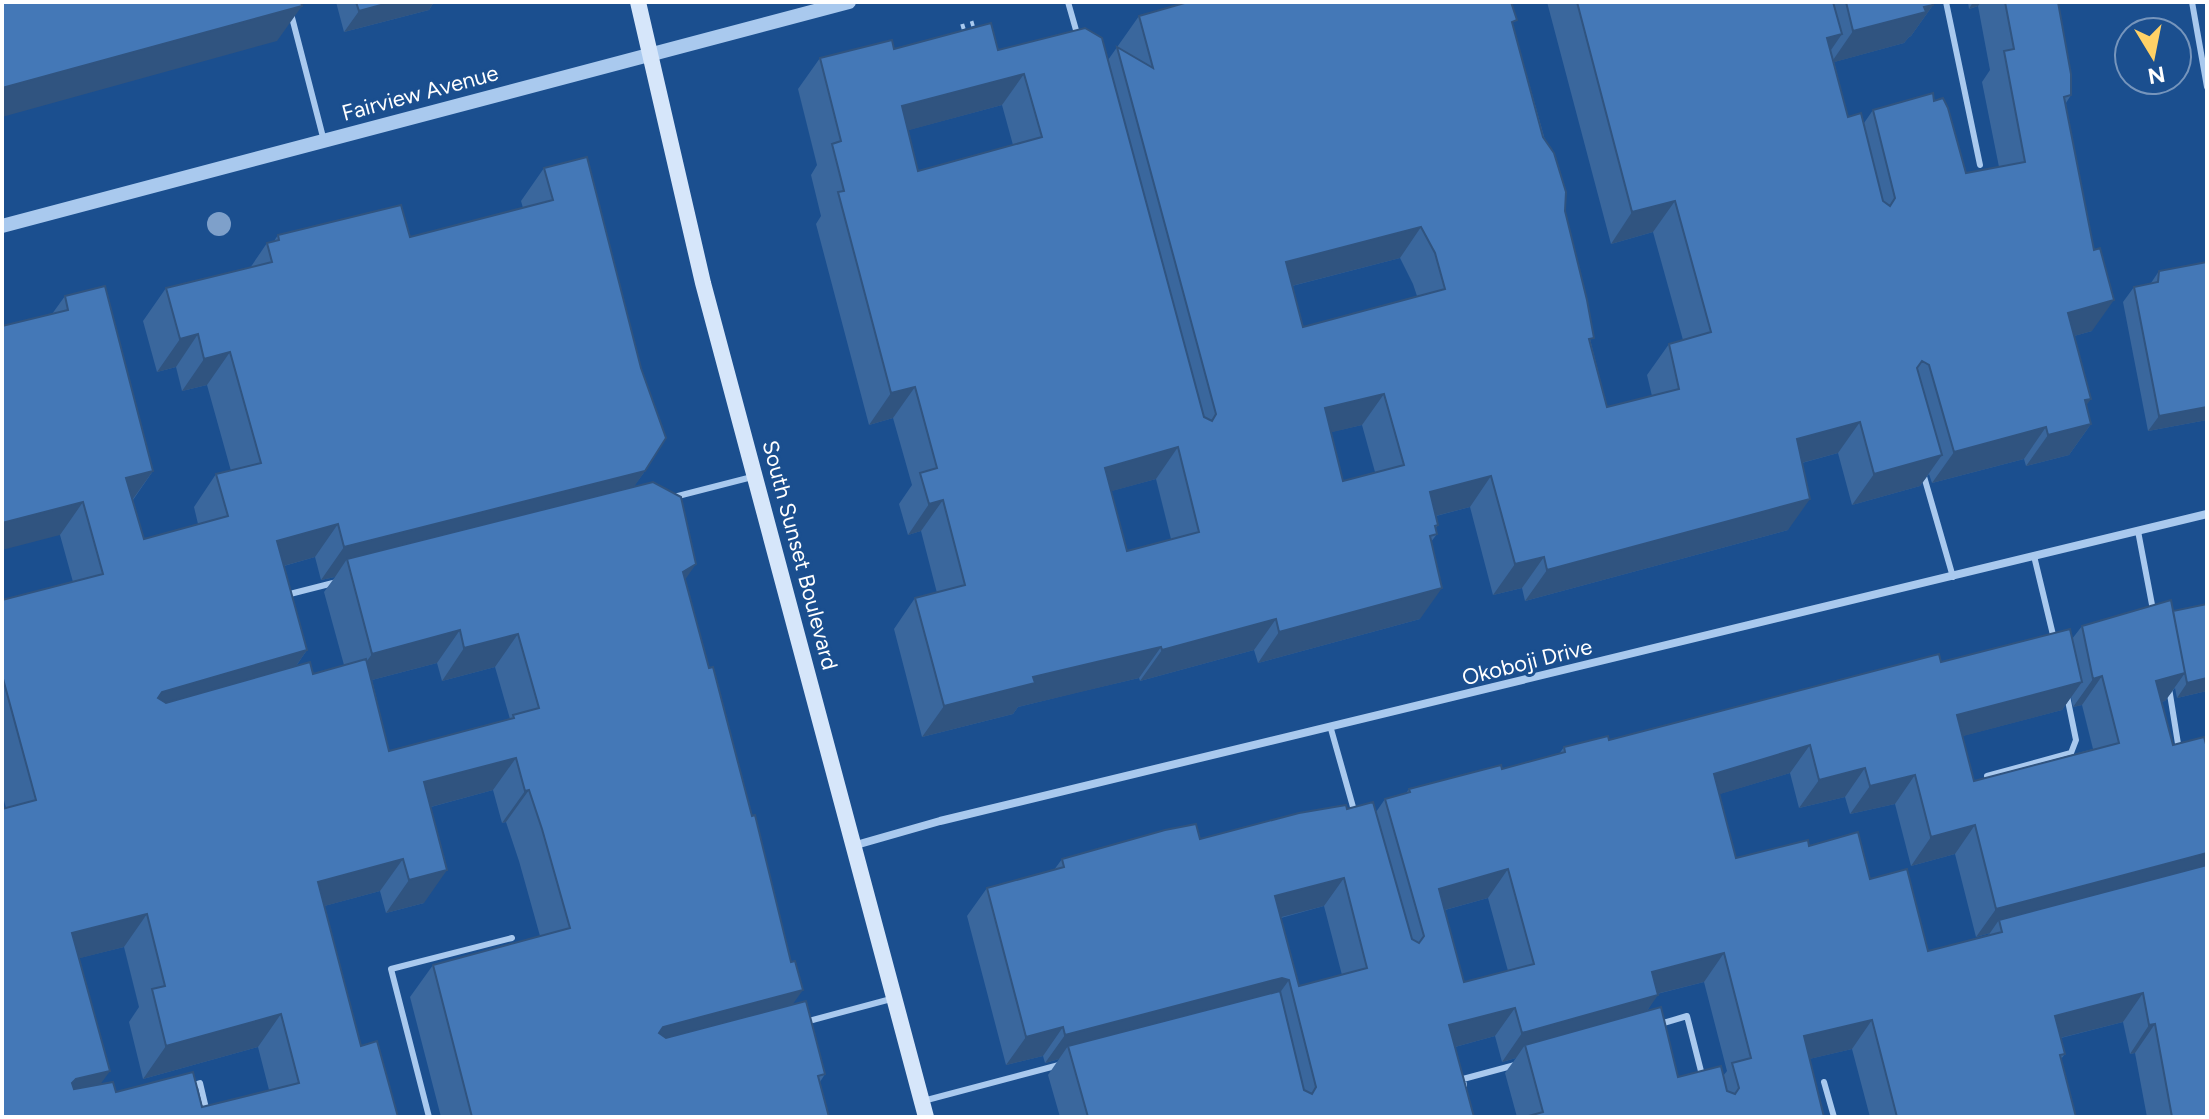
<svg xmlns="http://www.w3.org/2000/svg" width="2209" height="1119" font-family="Figtree,sans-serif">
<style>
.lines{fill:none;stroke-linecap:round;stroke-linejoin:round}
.path{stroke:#a9c9ee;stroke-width:5;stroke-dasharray:4 6;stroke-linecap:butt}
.service{stroke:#a9c9ee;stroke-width:6}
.minor{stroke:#a9c9ee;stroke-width:8}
.tertiary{stroke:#a9c9ee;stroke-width:14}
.secondary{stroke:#d6e6fa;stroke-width:16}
.tree{fill:#7ea0ca}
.wall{fill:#3a679d;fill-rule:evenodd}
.shaded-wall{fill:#305480}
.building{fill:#4478b7;stroke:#305480;stroke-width:2;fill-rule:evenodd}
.labels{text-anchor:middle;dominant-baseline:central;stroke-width:6;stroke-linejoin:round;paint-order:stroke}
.street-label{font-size:22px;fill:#fff;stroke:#1b4f8f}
</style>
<rect width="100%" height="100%" fill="#1b4f8f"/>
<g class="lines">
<!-- path -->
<path class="path" d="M 961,27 L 974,23"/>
<!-- service -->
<path class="service" d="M 288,2 L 324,141
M 1068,2 L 1078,37
M 1946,2 L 1980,165
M 2192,2 L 2207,87
M 1923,473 L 1953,577
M 674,497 L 752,477
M 2138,531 L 2153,610
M 2034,556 L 2054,639
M 286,595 L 337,582
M 2169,688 L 2179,750
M 1331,729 L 1355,814
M 1987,776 L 2071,753 L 2076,740 L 2067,696
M 805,1022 L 891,999
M 1660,1024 L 1687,1016 L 1703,1079
M 1824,1082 L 1834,1117
M 191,1086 L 200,1083 L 208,1117
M 1464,1086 L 1463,1079 L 1515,1065
M 923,1101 L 1059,1065
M 429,1117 L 391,969 L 512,938"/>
<!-- minor -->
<path class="minor" d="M 856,845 L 940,821 L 2207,514"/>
<!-- tertiary -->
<path class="tertiary" d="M 2,226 L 849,2"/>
<!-- secondary -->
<path class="secondary" d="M 638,2 L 703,283 L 926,1117"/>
</g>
<!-- trees -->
<circle class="tree" cx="219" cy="224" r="12"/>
<!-- wall -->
<path class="wall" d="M 336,2 L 434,2 L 429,10 L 344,32 Z
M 1547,2 L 1932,2 L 1933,5 L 1911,36 L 1909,37 L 1904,43 L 1834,62 L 1848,117 L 1864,123 L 1873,110 L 1934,101 L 1966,173 L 1999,167 L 1982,82 L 1990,70 L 1978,6 L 1969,9 L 1968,2 L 2058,2 L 2071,95 L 2066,103 L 2092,331 L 2074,336 L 2086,405 L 2091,424 L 2069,455 L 2026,466 L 2024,459 L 1932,483 L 1929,474 L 1920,486 L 1852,505 L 1838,453 L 1802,463 L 1788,530 L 1525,601 L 1522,588 L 1493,595 L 1470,507 L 1436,516 L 1438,525 L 1435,529 L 1437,534 L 1431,542 L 1420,619 L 1258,663 L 1254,650 L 1140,681 L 1139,678 L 1083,691 L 1018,707 L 1013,714 L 922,737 L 894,629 L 915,598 L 937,593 L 921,531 L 908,535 L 899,504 L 912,485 L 893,418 L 869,425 L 816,224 L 821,216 L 811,175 L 817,165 L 798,89 L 820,58 L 894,49 L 998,50 L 1108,60 L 1139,16 L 1513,26 L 1565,211 L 1591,343 L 1607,407 L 1652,396 L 1647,375 L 1669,344 L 1683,340 L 1653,232 L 1611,244 ZM 1002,105 L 1013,145 L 918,171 L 908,130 ZM 1400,258 L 1413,284 L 1417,296 L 1303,327 L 1292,286 ZM 1362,425 L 1375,472 L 1343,481 L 1331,432 ZM 1156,479 L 1171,539 L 1127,551 L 1111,491 Z
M 544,168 L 645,471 L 634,486 L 685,580 L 792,1005 L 825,1074 L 820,1082 L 829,1117 L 441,1117 L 410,997 L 433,965 L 540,936 L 519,861 L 506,822 L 502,823 L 493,790 L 431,807 L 424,903 L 386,913 L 380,891 L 324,906 L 361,1046 L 398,1117 L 2,1117 L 6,808 L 2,793 L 2,600 L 73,582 L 60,535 L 52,314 L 65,296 L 153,471 L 133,500 L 144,539 L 198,524 L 194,507 L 216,474 L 231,471 L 207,385 L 182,391 L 176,367 L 157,372 L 143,321 L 166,288 L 250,268 L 267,243 L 274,241 L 278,235 L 410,237 L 523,208 L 521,201 ZM 315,557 L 321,580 L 335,577 L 324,592 L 344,665 L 313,674 L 296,666 L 307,650 L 284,566 ZM 437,663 L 442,681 L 495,667 L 510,719 L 389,751 L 372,680 ZM 124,947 L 139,1007 L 129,1022 L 143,1079 L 258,1047 L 269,1090 L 202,1107 L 116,1092 L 100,1084 L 79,958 Z
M 2207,262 L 2207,420 L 2148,431 L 2123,302 L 2134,287 L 2151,283 L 2159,271 Z
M 2207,604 L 2207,691 L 2177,698 L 2175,688 L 2165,701 L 2161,702 L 2207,1117 L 2147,1117 L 2135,1053 L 2130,1054 L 2123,1022 L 2061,1038 L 2065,1054 L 2061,1059 L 2076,1117 L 1870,1117 L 1852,1049 L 1809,1059 L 1824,1117 L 1517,1117 L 1505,1073 L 1516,1058 L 1502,1062 L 1495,1036 L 1455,1047 L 1474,1117 L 1060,1117 L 1048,1075 L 1059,1059 L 1045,1063 L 1043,1056 L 1006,1065 L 967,916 L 987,888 L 1054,870 L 1062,859 L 1200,839 L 1347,809 L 1376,812 L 1385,799 L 1406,793 L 1409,789 L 1502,769 L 1559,754 L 1564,747 L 1609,740 L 1941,662 L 2072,639 L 2082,626 L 2173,612 ZM 2071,697 L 2073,707 L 2082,705 L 2093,749 L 1974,781 L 1962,736 L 2062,710 ZM 1790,773 L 1799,808 L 1845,797 L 1850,814 L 1895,804 L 1911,866 L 1955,854 L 1976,937 L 1990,933 L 1988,935 L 1928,951 L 1870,879 L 1809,846 L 1736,858 L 1719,794 ZM 1488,898 L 1508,971 L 1464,982 L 1445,910 ZM 1324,906 L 1342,975 L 1299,986 L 1281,918 ZM 1704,982 L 1727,1071 L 1723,1076 L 1678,1077 L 1647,1011 L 1657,994 Z"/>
<!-- shaded-wall -->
<path class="shaded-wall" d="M 392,2 L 434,2 L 429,10 L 344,32 L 359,11 Z
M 1973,2 L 1981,2 L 1978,6 L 1969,9 Z
M 1933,5 L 1911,36 L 1909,37 L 1904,43 L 1831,63 L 1853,31 Z
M 302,6 L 277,41 L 2,117 L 2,88 Z
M 1842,34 L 1820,66 L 1827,38 Z
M 1024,74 L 1002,105 L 880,138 L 902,106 Z
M 1675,201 L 1653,232 L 1611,244 L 1632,212 Z
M 1421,227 L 1400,258 L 1264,293 L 1286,262 Z
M 2114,300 L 2092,331 L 2046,344 L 2068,313 Z
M 198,334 L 176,367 L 157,372 L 180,339 Z
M 230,352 L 207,385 L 182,391 L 204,359 Z
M 915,387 L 893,418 L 869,425 L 891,393 Z
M 1384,394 L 1362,425 L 1304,439 L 1325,408 Z
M 2091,399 L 2069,429 L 2091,424 L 2069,455 L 2026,466 L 2048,435 L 2085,400 Z
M 2207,407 L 2207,420 L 2148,431 L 2159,416 Z
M 1860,422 L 1838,453 L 1775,470 L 1797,439 Z
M 2046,427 L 2024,459 L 1932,483 L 1954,452 Z
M 1178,447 L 1156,479 L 1083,499 L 1105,468 Z
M 1942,455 L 1920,486 L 1852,505 L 1874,474 Z
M 153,471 L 130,503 L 126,478 Z
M 645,471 L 622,504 L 347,559 L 335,577 L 321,580 L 344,547 Z
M 1491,476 L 1470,507 L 1408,523 L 1430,492 Z
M 1810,499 L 1788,530 L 1525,601 L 1547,570 Z
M 943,500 L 921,531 L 908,535 L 929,504 Z
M 83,502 L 60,535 L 2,550 L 2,523 Z
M 338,524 L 315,557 L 255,574 L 277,541 Z
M 1544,557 L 1522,588 L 1493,595 L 1515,564 Z
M 696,564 L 673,597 L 683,572 Z
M 1442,588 L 1420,619 L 1258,663 L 1279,632 Z
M 1276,619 L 1254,650 L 1140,681 L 1162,650 Z
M 460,630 L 437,663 L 349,686 L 372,654 Z
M 518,634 L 495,667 L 442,681 L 464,648 Z
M 1161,647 L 1139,678 L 1018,707 L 1013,714 L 922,737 L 944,706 L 1033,677 Z
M 307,650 L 284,683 L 139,724 L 162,692 Z
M 2185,673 L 2165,701 L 2136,709 L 2156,681 Z
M 2102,676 L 2082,705 L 2073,707 L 2093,679 Z
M 2207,678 L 2207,691 L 2177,698 L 2187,683 Z
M 2082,682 L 2062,710 L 1937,743 L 1957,715 Z
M 1810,745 L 1790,773 L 1694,802 L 1714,774 Z
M 516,758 L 493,790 L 401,815 L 424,782 Z
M 1865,768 L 1845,797 L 1799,808 L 1819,780 Z
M 1915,775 L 1895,804 L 1850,814 L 1870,786 Z
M 529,790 L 506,822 L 502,823 L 525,791 Z
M 1975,825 L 1955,854 L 1911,866 L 1931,837 Z
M 2207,853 L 2207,872 L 1999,920 L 1990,933 L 1976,937 L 1996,909 Z
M 403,859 L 380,891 L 295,914 L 318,882 Z
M 1508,869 L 1488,898 L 1419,917 L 1439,889 Z
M 447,870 L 424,903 L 386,913 L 409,880 Z
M 1344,878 L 1324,906 L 1255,924 L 1275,896 Z
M 147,914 L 124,947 L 49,966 L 72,933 Z
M 1724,953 L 1704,982 L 1632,1000 L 1652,972 Z
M 1282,978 L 1289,980 L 1269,1008 L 1068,1046 L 1059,1059 L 1045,1063 L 1065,1035 Z
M 803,990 L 780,1022 L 640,1059 L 663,1027 Z
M 2143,993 L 2123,1022 L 2036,1044 L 2055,1016 Z
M 1658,995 L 1638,1024 L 1525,1045 L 1516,1058 L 1502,1062 L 1522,1033 Z
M 1515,1008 L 1495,1036 L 1429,1054 L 1449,1025 Z
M 281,1014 L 258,1047 L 143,1079 L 166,1046 Z
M 1872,1020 L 1852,1049 L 1784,1065 L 1804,1036 Z
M 2155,1024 L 2135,1053 L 2130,1054 L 2149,1025 Z
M 1063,1027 L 1043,1056 L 1006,1065 L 1026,1037 Z
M 110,1071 L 87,1103 L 53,1111 L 76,1079 Z"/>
<!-- building -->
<path class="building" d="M 2,2 L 301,2 L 302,6 L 2,88 Z
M 356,2 L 392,2 L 359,11 Z
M 1188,2 L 1511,2 L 1517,20 L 1512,22 L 1543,137 L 1554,153 L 1566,192 L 1565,211 L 1587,300 L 1594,338 L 1589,339 L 1607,407 L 1679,389 L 1669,344 L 1711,332 L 1675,201 L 1632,212 L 1577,2 L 1833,2 L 1842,34 L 1827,38 L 1848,117 L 1861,113 L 1883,201 L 1890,206 L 1895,198 L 1873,110 L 1933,93 L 1934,101 L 1943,98 L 1948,108 L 1966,173 L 2025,162 L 2004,51 L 2014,49 L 2005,2 L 2058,2 L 2071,74 L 2071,95 L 2064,97 L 2094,250 L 2100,248 L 2114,300 L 2068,313 L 2091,399 L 2085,400 L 2091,424 L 2048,435 L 2046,427 L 1954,452 L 1929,365 L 1922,361 L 1917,368 L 1942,455 L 1874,474 L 1860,422 L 1797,439 L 1810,499 L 1547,570 L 1544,557 L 1515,564 L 1491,476 L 1430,492 L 1438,525 L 1435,526 L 1437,534 L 1430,536 L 1442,588 L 1279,632 L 1276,619 L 1162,650 L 1161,647 L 1105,660 L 1033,677 L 1035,683 L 944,706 L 915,598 L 965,585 L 943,500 L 929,504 L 920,473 L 937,468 L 915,387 L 891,393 L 838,192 L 844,191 L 832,144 L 841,141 L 820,58 L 892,40 L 894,49 L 991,23 L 998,50 L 1085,28 L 1102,38 L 1204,417 L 1212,421 L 1216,414 L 1117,47 L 1153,68 L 1139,16 ZM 1024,74 L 1042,137 L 918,171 L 902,106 ZM 1421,227 L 1435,253 L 1445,289 L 1303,327 L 1286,262 ZM 1384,394 L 1404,465 L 1343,481 L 1325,408 ZM 1178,447 L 1199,532 L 1127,551 L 1105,468 Z
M 1846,2 L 1932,2 L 1933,5 L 1924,7 L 1926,12 L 1853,31 Z
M 587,157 L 641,368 L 666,438 L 645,471 L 344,547 L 338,524 L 277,541 L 307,650 L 162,692 L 158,698 L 166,703 L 310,662 L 313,674 L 366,659 L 389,751 L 514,718 L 513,715 L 539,708 L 518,634 L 464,648 L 460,630 L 372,654 L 347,559 L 653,482 L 681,497 L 696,564 L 683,572 L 709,668 L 713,667 L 752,816 L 755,815 L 791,962 L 795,961 L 803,990 L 663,1027 L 659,1033 L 666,1038 L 806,1001 L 825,1074 L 818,1076 L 829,1117 L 472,1117 L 433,965 L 570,928 L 542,829 L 529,790 L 525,791 L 516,758 L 424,782 L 447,870 L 409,880 L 403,859 L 318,882 L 361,1046 L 377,1041 L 398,1117 L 2,1117 L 2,809 L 36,800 L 2,675 L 2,600 L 103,574 L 83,502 L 2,523 L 2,326 L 68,310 L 65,296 L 105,286 L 153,471 L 126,478 L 144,539 L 228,516 L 216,474 L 261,463 L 230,352 L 204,359 L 198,334 L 180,339 L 166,288 L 272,262 L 267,243 L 279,240 L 278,235 L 401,205 L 410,237 L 553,200 L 544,168 ZM 147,914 L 165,986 L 152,989 L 166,1046 L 281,1014 L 299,1083 L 202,1107 L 193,1072 L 116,1092 L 113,1082 L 74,1089 L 72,1083 L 76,1079 L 110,1071 L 72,933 Z
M 2207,262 L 2207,407 L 2159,416 L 2134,287 L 2158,282 L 2159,271 Z
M 2171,600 L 2185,673 L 2156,681 L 2173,745 L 2204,737 L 2207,748 L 2207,853 L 1996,909 L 1975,825 L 1931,837 L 1915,775 L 1870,786 L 1865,768 L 1819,780 L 1810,745 L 1714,774 L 1736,858 L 1808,840 L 1809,846 L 1858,832 L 1870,879 L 1907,869 L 1928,951 L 2002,932 L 1999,920 L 2207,865 L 2207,1117 L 2172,1117 L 2155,1024 L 2149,1025 L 2143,993 L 2055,1016 L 2065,1054 L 2060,1055 L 2076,1117 L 1897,1117 L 1872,1020 L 1804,1036 L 1824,1117 L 1525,1117 L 1543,1112 L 1525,1045 L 1661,1007 L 1678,1077 L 1721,1066 L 1727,1091 L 1735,1094 L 1739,1088 L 1732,1063 L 1751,1058 L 1724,953 L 1652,972 L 1658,995 L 1522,1033 L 1515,1008 L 1449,1025 L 1474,1117 L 1088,1117 L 1068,1046 L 1280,991 L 1304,1090 L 1312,1094 L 1316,1087 L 1289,980 L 1282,978 L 1065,1035 L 1063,1027 L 1026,1037 L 987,888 L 1064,867 L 1062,859 L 1165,830 L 1196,824 L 1200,839 L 1299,813 L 1346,805 L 1347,809 L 1373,802 L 1412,939 L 1419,943 L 1424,936 L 1385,799 L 1410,792 L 1409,789 L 1501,765 L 1502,769 L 1565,752 L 1564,747 L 1608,736 L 1609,740 L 1939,654 L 1941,662 L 2070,629 L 2082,682 L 1957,715 L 1974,781 L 2119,743 L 2102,676 L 2093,679 L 2082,626 ZM 1508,869 L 1534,964 L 1464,982 L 1439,889 ZM 1344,878 L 1367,968 L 1299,986 L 1275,896 Z
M 2207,604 L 2207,678 L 2187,683 L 2173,611 Z"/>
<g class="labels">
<!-- street labels -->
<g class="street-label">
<text transform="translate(420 93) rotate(-15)">Fairview Avenue</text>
<text transform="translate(800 555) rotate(75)">South Sunset Boulevard</text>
<text transform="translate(1527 662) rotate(-14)">Okoboji Drive</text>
</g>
</g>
<!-- border -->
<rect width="2209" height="1119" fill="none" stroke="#ffffff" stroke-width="8"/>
<!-- north arrow -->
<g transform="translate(2153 56) rotate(170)"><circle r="38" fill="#1b4f8f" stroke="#7695bc" stroke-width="2"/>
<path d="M0-6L14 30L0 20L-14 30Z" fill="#ffd166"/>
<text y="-12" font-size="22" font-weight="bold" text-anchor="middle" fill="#ffffff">N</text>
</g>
</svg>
